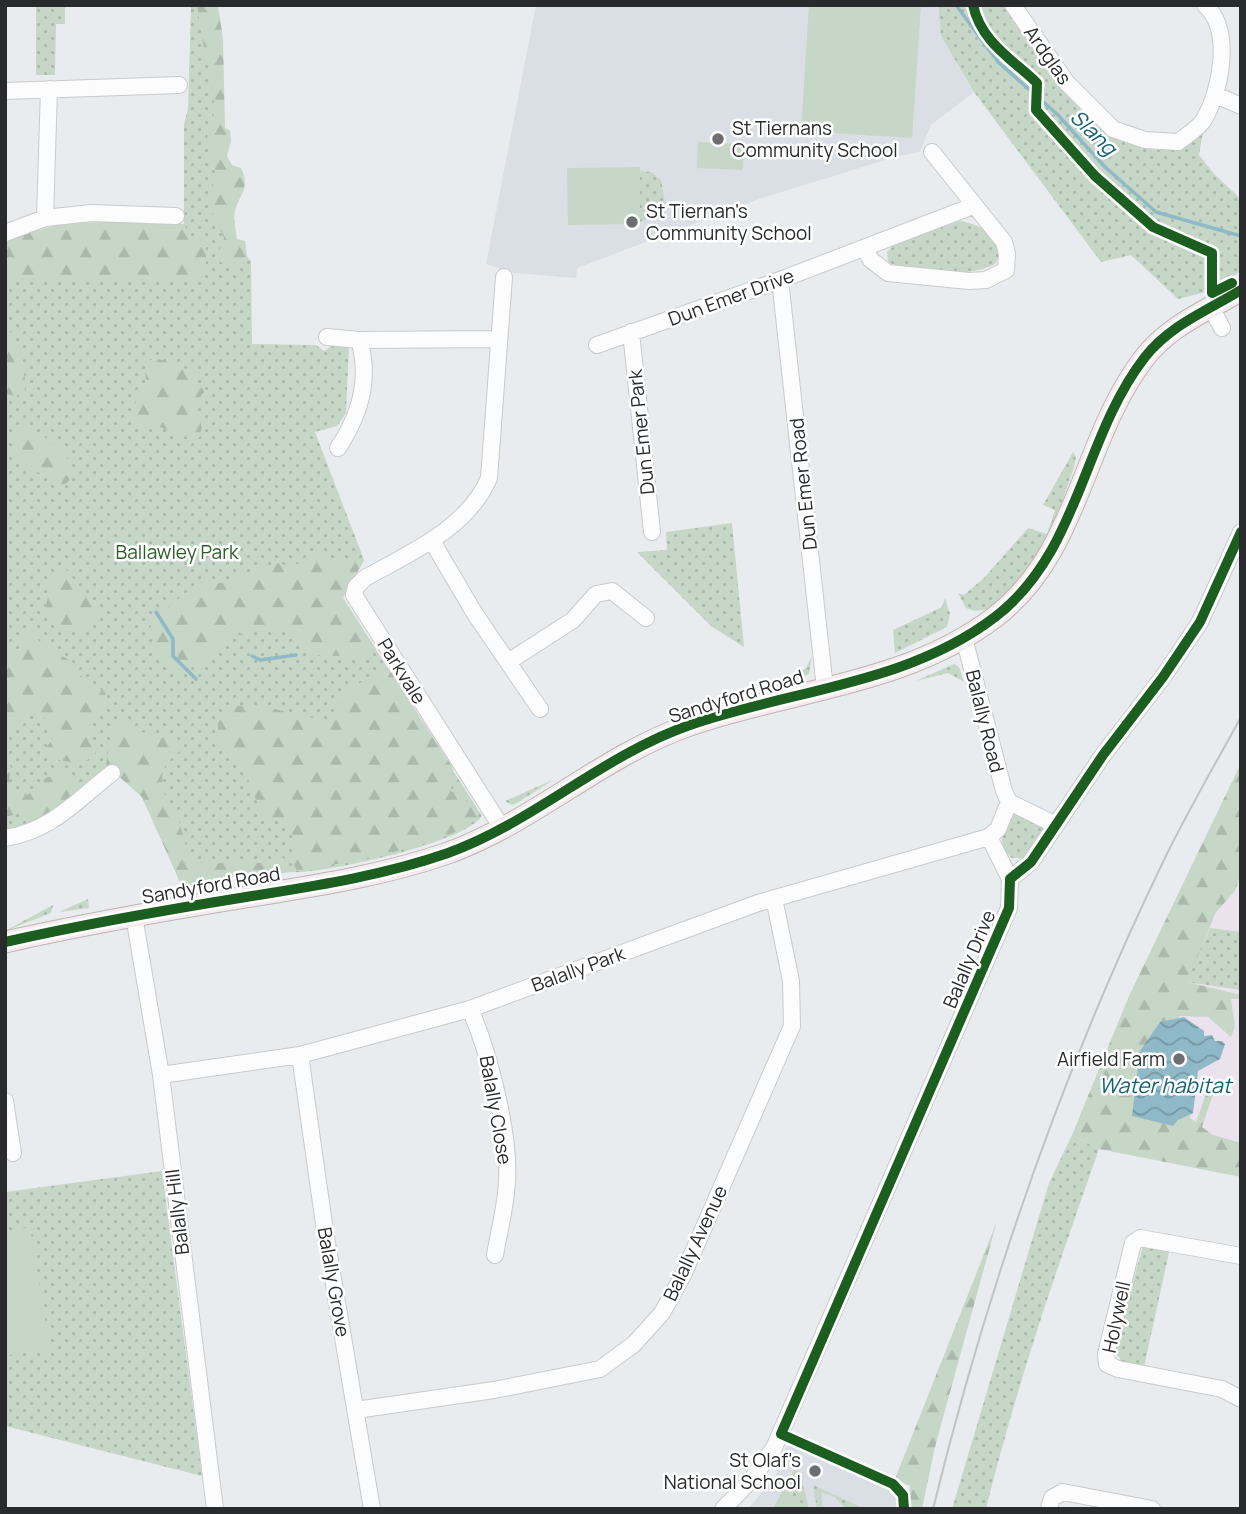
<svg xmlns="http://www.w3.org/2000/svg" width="1246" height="1514" font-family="Manrope,sans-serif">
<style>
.commercial{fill:#eae3ed}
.built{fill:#d9dfe5}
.grass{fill:url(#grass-dots)}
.forest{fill:url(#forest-firs)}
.pitch{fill:#c6d7c7}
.water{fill:url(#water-waves)}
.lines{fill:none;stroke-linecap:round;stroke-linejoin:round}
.stream{stroke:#90b9c7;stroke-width:3.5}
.minor-casing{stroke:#c8cacc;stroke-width:18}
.major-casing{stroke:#bfb3b4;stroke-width:23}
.minor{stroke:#fcfcfc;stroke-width:16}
.major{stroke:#f4eded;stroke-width:21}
.tram{stroke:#c1c2c2;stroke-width:2}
.cycleway-casing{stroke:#fff;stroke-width:15}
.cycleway{stroke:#1b5e20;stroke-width:10}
.poi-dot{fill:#6c6e70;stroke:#fff;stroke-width:2.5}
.labels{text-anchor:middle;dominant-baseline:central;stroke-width:5;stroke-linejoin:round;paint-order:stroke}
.street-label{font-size:19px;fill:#292a2c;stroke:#fff}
.poi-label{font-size:19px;fill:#292a2c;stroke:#fff;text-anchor:start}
.park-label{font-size:19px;fill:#2e5d2a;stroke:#fff}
.water-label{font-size:21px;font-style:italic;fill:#146175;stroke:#fff}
</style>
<defs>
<pattern id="grass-dots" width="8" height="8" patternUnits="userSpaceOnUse" patternTransform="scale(1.75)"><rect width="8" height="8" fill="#c6d7c7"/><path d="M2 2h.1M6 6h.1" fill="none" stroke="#aab9ab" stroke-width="1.8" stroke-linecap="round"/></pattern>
<pattern id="forest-firs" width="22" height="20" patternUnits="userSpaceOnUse" patternTransform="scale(1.75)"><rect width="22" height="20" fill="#c6d7c7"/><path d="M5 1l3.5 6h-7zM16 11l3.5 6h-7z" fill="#aab9ab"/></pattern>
<pattern id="water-waves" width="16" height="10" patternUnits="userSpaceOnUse" patternTransform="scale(1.75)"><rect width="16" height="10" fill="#90b9c7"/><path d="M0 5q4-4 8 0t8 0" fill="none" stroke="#7697a2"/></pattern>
</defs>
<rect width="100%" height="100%" fill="#e9ecee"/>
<!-- commercial -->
<path class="commercial" d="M 1241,790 L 1241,1177 L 1099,1149 Z"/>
<!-- built -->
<path class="built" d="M 536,5 L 938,5 L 941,36 L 974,92 L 931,125 L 920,152 L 895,157 L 762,198 L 577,268 L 576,278 L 515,273 L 486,264 Z
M 796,1444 L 893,1490 L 898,1498 L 899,1509 L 748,1509 L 775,1477 L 786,1447 Z"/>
<!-- grass -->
<path class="grass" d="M 36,5 L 65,5 L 65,24 L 56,24 L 55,75 L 36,75 Z
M 191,5 L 210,5 L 235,242 L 251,261 L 252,344 L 316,345 L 324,351 L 335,344 L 349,345 L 346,413 L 337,426 L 315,432 L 364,560 L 343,598 L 482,816 C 464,843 336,870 301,872 C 263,873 222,875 185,887 L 180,882 L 142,797 L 109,766 L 56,814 L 5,834 L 5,240 L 60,224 L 134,221 L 184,224 L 184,124 L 188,109 Z
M 938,5 L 1007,5 L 1111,137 L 1155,150 L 1184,147 L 1203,132 L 1199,155 L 1215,175 L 1241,199 L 1241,271 L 1210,291 L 1178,299 L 1131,255 L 1101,262 L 974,92 L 941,36 Z
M 640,171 L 651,172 L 661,180 L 665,202 L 661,212 L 640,222 Z
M 960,221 C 982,225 1010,238 995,264 C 967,278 916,276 888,262 L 887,252 L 898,241 Z
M 1073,452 L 1076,457 L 1074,467 L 1050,537 L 1017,582 L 988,609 L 975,611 L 966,608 L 958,593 L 964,595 L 984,578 L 1028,528 L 1047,534 L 1055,510 L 1043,505 Z
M 732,523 L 744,647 L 711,626 L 637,552 L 667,550 L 666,532 Z
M 945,598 L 950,614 L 947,627 L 895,653 L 893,630 L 942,607 Z
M 812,656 L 809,674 L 781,686 L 806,668 Z
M 954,664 L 959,667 L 964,682 L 948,673 L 916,681 Z
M 555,779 L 517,803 L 512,805 L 505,801 Z
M 1015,814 L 1041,824 L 1046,830 L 1024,858 L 1012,858 C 994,845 1004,829 1015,814 Z
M 88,899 L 89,908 L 59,912 Z
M 53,905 L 51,913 L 5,931 Z
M 1210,928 L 1241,932 L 1241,990 L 1186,982 Z
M 1072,1135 L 1099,1149 C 1057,1268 1016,1387 986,1509 L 952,1509 L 1049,1183 Z
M 162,1171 L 202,1476 L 5,1426 L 5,1192 Z
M 1143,1246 L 1170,1248 L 1144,1367 L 1122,1363 L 1114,1349 Z
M 794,1470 L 800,1472 L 809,1509 L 773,1509 Z
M 813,1485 L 865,1509 L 845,1508 L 835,1497 L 821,1492 L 823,1509 L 817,1509 Z"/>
<!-- forest -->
<path class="forest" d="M 197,5 L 221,5 L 218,6 L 223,39 L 225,128 L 230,130 L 231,141 L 227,156 L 232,165 L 241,168 C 251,188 239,195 235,211 C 233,219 236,231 237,239 L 245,241 L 247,255 C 239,265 232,266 220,262 L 219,251 L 224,238 L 210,208 L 215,169 L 207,147 L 208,127 L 215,112 L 210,65 L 206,61 Z
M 134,221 L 184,224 L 191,238 L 198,239 L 206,245 L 206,265 L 198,278 L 187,280 L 5,279 L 5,240 L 60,224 Z
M 13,332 L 15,347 L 21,350 C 20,365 27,375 25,389 L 17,396 L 5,394 L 5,333 Z
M 159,359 L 192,371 L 195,376 L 191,385 L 204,386 L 206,391 L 194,401 L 202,428 L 199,438 C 181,439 172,430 156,426 C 146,424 143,428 134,423 L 136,399 L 147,385 L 145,373 L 149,360 Z
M 28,428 C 46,435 69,454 75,472 L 67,483 L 56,486 L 14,453 L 11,438 L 16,430 Z
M 315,552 L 330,558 L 364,560 L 343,598 L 376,649 L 363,657 L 313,655 L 296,635 L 277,629 L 255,629 L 225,640 L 212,657 L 192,667 L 176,670 L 156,653 L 150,628 C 163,605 181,600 199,582 L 222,583 L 278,563 L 293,567 Z
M 65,568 L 100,612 L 98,621 C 63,643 75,626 48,620 L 46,607 L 52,573 Z
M 28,629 L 36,631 L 39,642 L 74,663 L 83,679 L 105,692 L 107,701 L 90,728 L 96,752 C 83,768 71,762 54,759 L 46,748 L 52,739 L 43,713 C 29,712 20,716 11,726 L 5,727 L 5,651 L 13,652 L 16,659 L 23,651 L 19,637 Z
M 389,669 L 453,768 L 451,792 L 460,791 L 469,805 L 476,808 L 478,817 C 449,847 340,863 297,871 L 292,860 C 300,835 289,823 265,817 L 250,788 L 246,767 L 218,740 L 218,722 L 226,708 L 250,704 L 328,721 C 345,688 356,683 389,669 Z
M 119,721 L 128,723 L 137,732 L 149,733 L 156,737 L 172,735 L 180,741 L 179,752 L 166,763 L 162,776 L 163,791 L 177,814 L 189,857 L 195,863 L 277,863 L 280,857 L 284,858 L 289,872 L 180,882 L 142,797 L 106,765 L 112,727 Z
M 5,759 L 11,767 L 9,780 L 12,787 L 27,795 L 43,786 L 44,779 L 62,771 L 72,779 L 79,793 L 50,819 L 34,820 L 21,813 L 5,817 Z
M 1241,763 L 1241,872 L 1235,891 L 1216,912 L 1187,982 L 1241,995 L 1241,999 L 1231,999 L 1235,1026 L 1231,1037 L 1208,1017 L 1180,1016 L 1158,1048 L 1192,1106 L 1190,1118 L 1196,1122 L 1210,1083 L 1217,1083 L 1202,1127 L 1213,1135 L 1241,1143 L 1241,1177 L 1099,1149 L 1072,1135 L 1129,996 Z
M 997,1221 L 935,1447 L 922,1509 L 908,1509 L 910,1486 L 895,1479 Z
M 794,1470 L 800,1472 L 788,1509 L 773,1509 Z"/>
<!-- pitch -->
<path class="pitch" d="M 809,5 L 921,5 L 912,138 L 801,131 Z
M 698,142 L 744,144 L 743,170 L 697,168 Z
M 640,167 L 640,224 L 568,225 L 567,168 Z
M 30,1227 L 50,1348 L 5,1356 L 5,1231 Z"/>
<!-- water -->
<path class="water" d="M 1184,1017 L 1204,1031 L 1204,1036 L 1212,1035 L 1215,1041 L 1222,1041 L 1225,1044 L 1220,1059 L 1198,1071 L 1193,1113 L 1178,1120 L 1173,1126 L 1132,1116 L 1140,1051 L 1160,1022 Z"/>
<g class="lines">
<!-- stream -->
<path class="stream" d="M 956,5 L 998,62 L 1057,114 L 1105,167 L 1156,212 L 1241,236
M 156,612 L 173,639 L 173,656 L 196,679
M 252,656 L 260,660 L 296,655"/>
<defs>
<path id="minor" d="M 1013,5 L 1067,83 L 1113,129 L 1145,140 L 1178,142 C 1186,136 1197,129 1203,121 C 1221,92 1233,30 1205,5
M 5,91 L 179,85
M 1216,95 L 1241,106
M 45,218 L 49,89
M 5,233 L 45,218 L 91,213 L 176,216
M 864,248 L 871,260 L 888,273 L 969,281 L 986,280 L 1006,270 L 1007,254 L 1004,242 L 932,152
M 780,280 L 825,688
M 1211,307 L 1222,328
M 631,332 L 652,532
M 327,337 L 359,340 L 499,339
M 597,345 L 780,280 L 973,206
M 338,448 C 360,415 371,379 359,340
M 432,541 L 475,614 L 540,709
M 964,638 L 1004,791 L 1009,802 L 1056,825
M 508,662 L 573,620 L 596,594 L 612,591 L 646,618
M 502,828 L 354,595 L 356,587 L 365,578 C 410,553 468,528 489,478 L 504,277
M 5,838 C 51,831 76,801 112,773
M 1010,879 L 1031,862 L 1103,755 L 1163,677 L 1200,622 L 1241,532
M 134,916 L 161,1075 L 215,1509
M 470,1009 C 489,1052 510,1134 507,1181 C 506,1206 499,1231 495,1255
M 300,1055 L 325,1231 L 372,1509
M 161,1075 L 300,1055 L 470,1009 L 758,903 L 989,837
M 5,1101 L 13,1153
M 1241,1256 L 1140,1238 L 1133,1243 L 1106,1354 L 1107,1364 L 1118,1369 L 1222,1389 L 1241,1399
M 356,1410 L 494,1390 L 600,1369 L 634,1344 L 662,1313 L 683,1275 L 792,1026 L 791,981 L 774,898
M 723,1509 L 752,1479 L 774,1448 L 1009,908 L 1010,879 L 989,837 L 998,829 L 1009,802
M 1049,1509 L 1052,1498 L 1063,1492 L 1152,1509"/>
<path id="major" d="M 5,942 C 85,924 165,910 246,897 C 314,886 382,876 448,853 C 534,822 603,755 690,725 C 791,690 908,684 995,617 C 1080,552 1082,438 1145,357 C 1170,325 1207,311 1241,290"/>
</defs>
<!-- minor casing -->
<use href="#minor" class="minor-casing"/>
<!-- major casing -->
<use href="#major" class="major-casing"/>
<!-- minor -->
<use href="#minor" class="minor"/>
<!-- major -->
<use href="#major" class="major"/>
<!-- tram -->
<path class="tram" d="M 933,1509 C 988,1285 1063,1069 1163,862 C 1187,812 1215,765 1241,717"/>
<defs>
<path id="cycleway" d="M 973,5 C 981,42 1012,59 1037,83 L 1036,110 L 1095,176 L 1153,227 L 1212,253 L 1212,293 L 1232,283
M 5,942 C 85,924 165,910 246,897 C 314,886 382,876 448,853 C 534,822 603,755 690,725 C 791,690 908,684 995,617 C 1080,552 1082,438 1145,357 C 1170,325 1207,311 1241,290
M 904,1509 L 903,1495 L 893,1484 L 781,1434 L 1009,908 L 1010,879 L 1031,862 L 1103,755 L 1163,677 L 1200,622 L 1241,532"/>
</defs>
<!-- cycleway casing -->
<use href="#cycleway" class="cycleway-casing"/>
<!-- cycleway -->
<use href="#cycleway" class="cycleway"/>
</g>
<!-- markers -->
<g class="poi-dot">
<circle cx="718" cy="139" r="7"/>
<circle cx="632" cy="222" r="7"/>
<circle cx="1179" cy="1059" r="7"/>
<circle cx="815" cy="1471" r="7"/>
</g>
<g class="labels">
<!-- street labels -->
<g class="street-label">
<text transform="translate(1048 55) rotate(55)">Ardglas</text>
<text transform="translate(731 297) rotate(-20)">Dun Emer Drive</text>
<text transform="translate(641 432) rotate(-96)">Dun Emer Park</text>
<text transform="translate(803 484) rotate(-96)">Dun Emer Road</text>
<text transform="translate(402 671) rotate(58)">Parkvale</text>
<text transform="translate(736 696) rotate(-17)">Sandyford Road</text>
<text transform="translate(985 721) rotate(76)">Balally Road</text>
<text transform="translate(211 885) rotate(-10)">Sandyford Road</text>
<text transform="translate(969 959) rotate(-67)">Balally Drive</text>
<text transform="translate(578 969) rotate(-20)">Balally Park</text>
<text transform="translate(496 1110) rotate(80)">Balally Close</text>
<text transform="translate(177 1212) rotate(-97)">Balally Hill</text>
<text transform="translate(695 1243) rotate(-65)">Balally Avenue</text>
<text transform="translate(334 1282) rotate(80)">Balally Grove</text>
<text transform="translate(1116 1317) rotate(-78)">Holywell</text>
</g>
<!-- poi labels -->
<g class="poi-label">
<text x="732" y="128">St Tiernans<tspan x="732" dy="22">Community School</tspan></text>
<text x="646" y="211">St Tiernan's<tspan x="646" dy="22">Community School</tspan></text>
<text x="1165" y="1059" text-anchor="end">Airfield Farm</text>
<text x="801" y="1460" text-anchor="end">St Olaf's<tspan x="801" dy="22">National School</tspan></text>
</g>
<!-- park labels -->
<g class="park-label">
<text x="177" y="552">Ballawley Park</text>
</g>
<!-- water labels -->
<g class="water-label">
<text transform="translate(1094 132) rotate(44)">Slang</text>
<text x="1165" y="1085">Water habitat</text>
</g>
</g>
<!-- border -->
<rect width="1246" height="1514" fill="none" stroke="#292a2c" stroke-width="14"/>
</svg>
